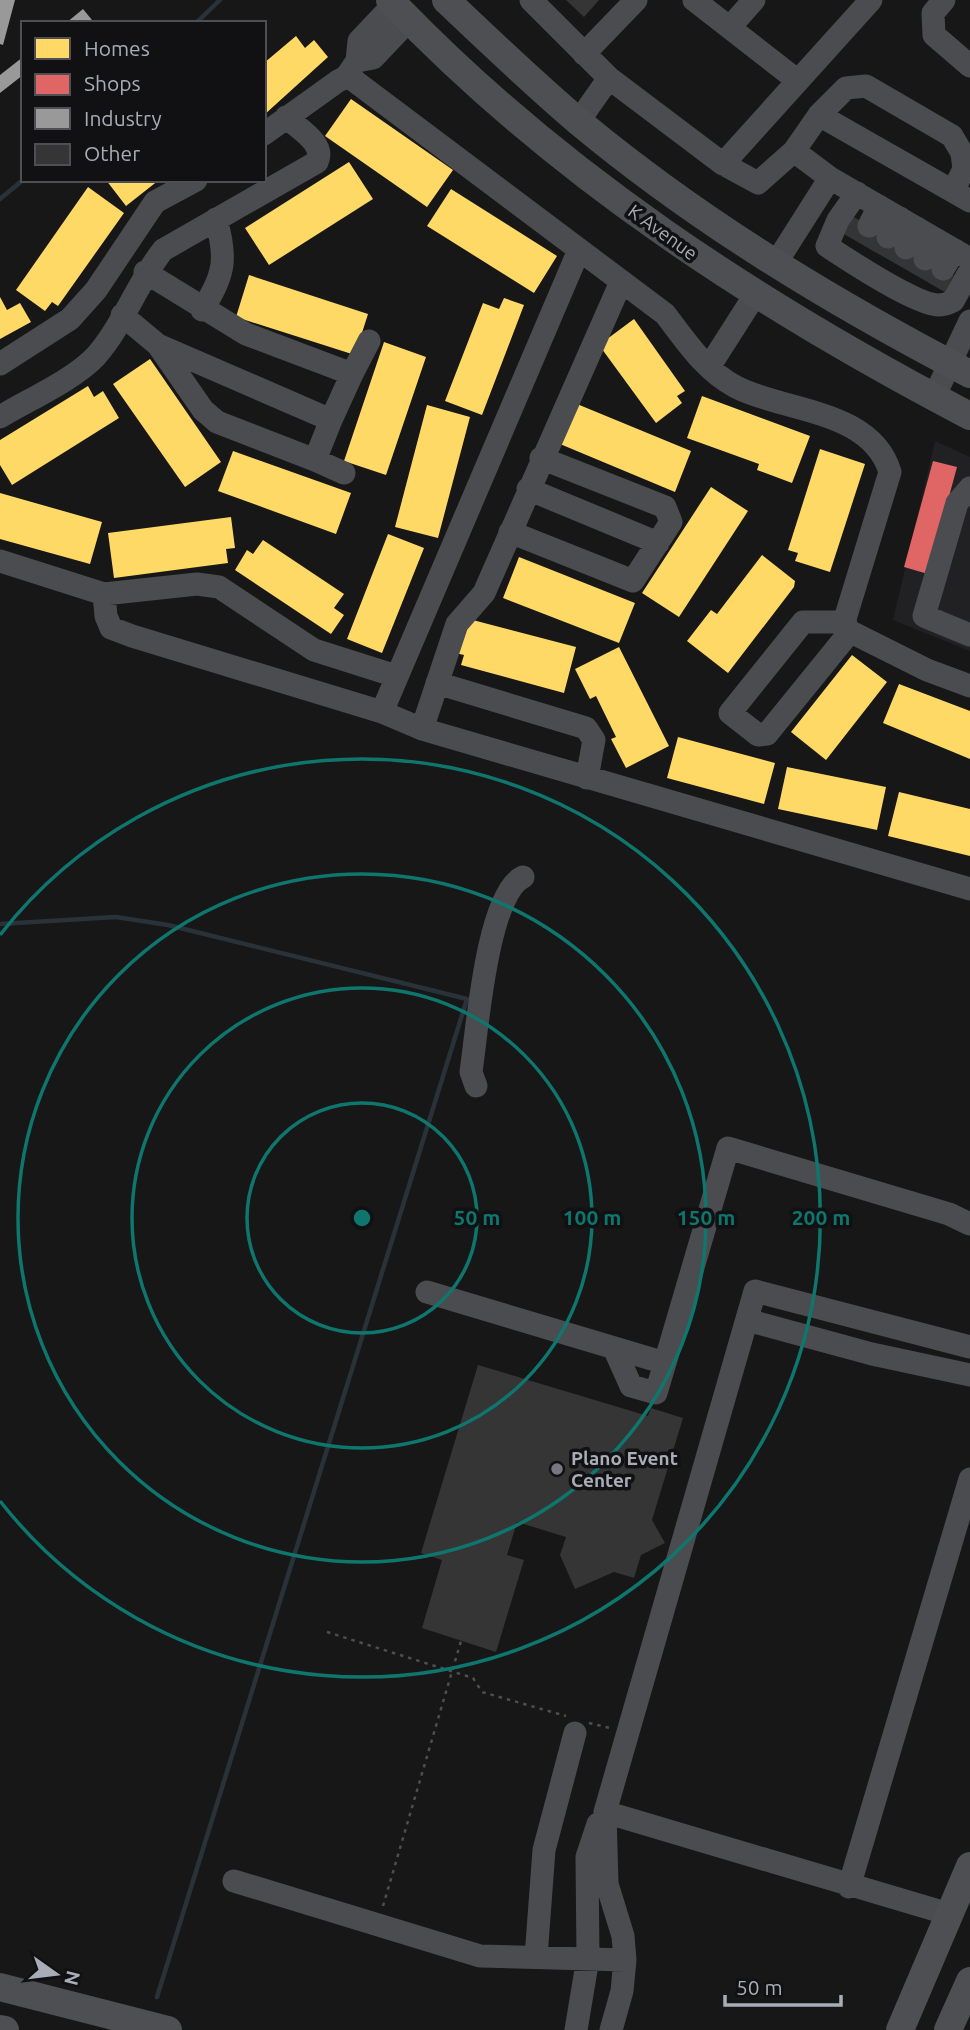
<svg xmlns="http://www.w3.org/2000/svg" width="970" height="2030" font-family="Ubuntu,sans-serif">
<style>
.built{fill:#212123}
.homes{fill:#ffd966}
.shops{fill:#e06666}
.industry{fill:#999}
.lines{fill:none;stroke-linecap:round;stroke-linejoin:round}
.stream{stroke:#2a3239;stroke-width:4.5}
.building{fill:#353536}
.minor-tunnel{stroke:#343537;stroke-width:23;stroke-dasharray:23 11;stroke-linecap:butt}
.path{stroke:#4d4e52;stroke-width:2.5;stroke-dasharray:3.5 5;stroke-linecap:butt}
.minor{stroke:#4b4c50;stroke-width:23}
.major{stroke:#4d4f52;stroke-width:28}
.ring{fill:none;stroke:#0f766e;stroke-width:3.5}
.poi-dot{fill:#757880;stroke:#111113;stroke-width:2.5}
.labels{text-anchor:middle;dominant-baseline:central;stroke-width:7;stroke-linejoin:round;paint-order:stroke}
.street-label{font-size:19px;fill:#a8adb8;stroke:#111113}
.poi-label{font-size:19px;font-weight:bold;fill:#a8adb8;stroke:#111113;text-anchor:start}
.centre{fill:#0f766e;stroke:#111113;stroke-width:3.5}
.ring-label{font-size:21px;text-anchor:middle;font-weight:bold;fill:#0f766e;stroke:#111113;stroke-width:7;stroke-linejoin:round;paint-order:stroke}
</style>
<rect width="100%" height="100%" fill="#171717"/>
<!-- built -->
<path class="built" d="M 935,441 L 970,457 L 970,651 L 893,620 Z"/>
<!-- homes -->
<path class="homes" d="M 296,36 L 305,48 L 314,40 L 328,57 L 264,115 L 264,63 Z
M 351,99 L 453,170 L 427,207 L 325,136 Z
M 349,162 L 373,199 L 269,265 L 245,228 Z
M 106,180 L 159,180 L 126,206 Z
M 88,187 L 124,213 L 58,306 L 52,302 L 45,311 L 16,290 Z
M 451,189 L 557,256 L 534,293 L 427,226 Z
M 249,275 L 368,314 L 355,355 L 236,317 Z
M 0,297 L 7,310 L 20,303 L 31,322 L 0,339 Z
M 504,298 L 524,305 L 482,415 L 445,401 L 483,303 L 499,309 Z
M 634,319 L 685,391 L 677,396 L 682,403 L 656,423 L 599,345 Z
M 384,342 L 426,357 L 386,475 L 344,461 Z
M 150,359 L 221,462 L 185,487 L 113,384 Z
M 88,386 L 94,397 L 103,391 L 119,418 L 12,485 L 0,465 L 0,440 Z
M 702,396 L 810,436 L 792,483 L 757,470 L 759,464 L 687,438 Z
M 577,404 L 691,451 L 675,492 L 560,444 Z
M 427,405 L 470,417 L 438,538 L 395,527 Z
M 820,449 L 865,464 L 830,572 L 795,561 L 798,553 L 788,550 Z
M 233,451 L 351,493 L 336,534 L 218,491 Z
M 711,487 L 748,511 L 679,617 L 642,593 Z
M 0,493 L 102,522 L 90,564 L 0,539 Z
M 231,517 L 235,548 L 226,549 L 228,563 L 114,578 L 108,533 Z
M 388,534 L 424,548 L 382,653 L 347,639 Z
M 263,540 L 344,594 L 334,608 L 344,615 L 331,634 L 235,570 L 247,550 L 253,554 Z
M 762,555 L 795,581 L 794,587 L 728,673 L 687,641 L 711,610 L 717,614 Z
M 519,557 L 635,603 L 619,643 L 503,598 Z
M 465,618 L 576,647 L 564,693 L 461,665 L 464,655 L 455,653 Z
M 619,647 L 669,746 L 626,768 L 611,739 L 616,737 L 596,696 L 590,699 L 575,669 Z
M 852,655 L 887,682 L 826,760 L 791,732 Z
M 899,684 L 970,711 L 970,759 L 883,723 Z
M 678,737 L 775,763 L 764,804 L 667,778 Z
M 787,767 L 886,787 L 877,830 L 778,809 Z
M 899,792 L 970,809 L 970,856 L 888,836 Z"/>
<!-- shops -->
<path class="shops" d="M 933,461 L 957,467 L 928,574 L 904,567 Z"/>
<!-- industry -->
<path class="industry" d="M 0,0 L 15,0 L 3,45 L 0,44 Z
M 83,9 L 92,20 L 66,23 Z
M 23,57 L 23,75 L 0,93 L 0,75 Z"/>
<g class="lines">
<!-- stream -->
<path class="stream" d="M 196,23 L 220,0
M 0,199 L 23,180
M 0,924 L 116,917 L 168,925 L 467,999 L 157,1997"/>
</g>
<!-- building -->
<path class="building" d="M 566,0 L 599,0 L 584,17 Z
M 852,216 L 954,275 L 945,292 L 842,233 Z
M 478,1365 L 648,1416 L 651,1408 L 683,1418 L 652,1520 L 665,1543 L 641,1555 L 634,1578 L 614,1572 L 575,1589 L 560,1555 L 566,1537 L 517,1522 L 507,1555 L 524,1560 L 496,1652 L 422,1628 L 442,1560 L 421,1553 Z"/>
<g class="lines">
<!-- minor-tunnel -->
<path class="minor-tunnel" d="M 859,242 L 869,226
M 879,254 L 888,237
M 897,264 L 906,248
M 916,275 L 925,259
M 933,285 L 943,269"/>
<!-- path -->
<path class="path" d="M 327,1632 L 473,1678 L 482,1692 L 566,1716
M 589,1723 L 610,1728
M 383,1906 L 461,1641"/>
<!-- minor -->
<path class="minor" d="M 531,0 L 609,78 L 578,122
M 694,0 L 798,81
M 944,0 L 933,13 L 934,35 L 970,66
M 731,26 L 754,0
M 584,54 L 636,0
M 357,61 L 373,58 L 409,20
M 346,77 L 357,61 L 359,41 L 394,4
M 609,78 L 723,164 L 871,0
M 819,115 L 846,88 L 866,86 L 952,136 L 962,153 L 964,169 L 953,191
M 264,134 L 338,81 L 346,77 L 352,79 L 665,314 C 686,341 704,370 736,387 C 784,412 871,409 890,472 L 845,619 L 847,630 L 927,670 L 970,686
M 723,164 L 758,183 L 794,151
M 830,178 L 794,151 L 819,115 L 970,201
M 857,193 L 838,220 L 827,246 C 848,260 915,304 938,305 C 942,305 949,303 953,301 L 970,271
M 869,226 L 879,206
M 888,237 L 900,218
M 906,248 L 917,228
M 925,259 L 937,240
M 776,263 L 830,178 L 970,259
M 943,269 L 955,250
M 202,310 C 225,275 227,258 216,219
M 122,315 L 158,345 L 331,420 L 352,374 L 246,334 L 145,272
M 158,345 L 203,410 L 217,422 L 315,460 L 331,420
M 0,364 L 70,319 L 96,290 L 155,202 L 196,180
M 709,367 L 755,295
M 352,374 L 369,341
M 934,397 L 970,321
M 0,417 C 28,400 75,379 96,356 C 124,324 137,283 163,250 L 317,162 C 326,144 299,129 286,117
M 315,460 L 344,473
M 970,488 L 957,503 L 924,616 L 970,635
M 528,489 L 658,543
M 510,532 L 633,581 L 671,522 L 665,507 L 541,458
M 0,561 L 104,594 L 197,584 L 219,587 L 314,650 L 396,676
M 104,594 L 106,616 L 111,628 L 132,636 L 382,712 L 422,729 L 970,889
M 845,622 L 803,622 L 730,713 L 758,735 L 767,734 L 849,633
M 437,683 L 586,728 L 594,740 L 587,778
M 382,712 L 579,250
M 422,729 L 457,624 L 484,593 L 621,282
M 476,1086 L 471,1072 C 477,1032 487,894 523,877
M 427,1292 L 665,1363 L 728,1148 L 949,1214 L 970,1224
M 747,1320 L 872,1354 L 970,1375
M 614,1348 L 631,1386 L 656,1393 L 665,1363
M 605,1812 L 949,1914
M 234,1881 L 480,1956 L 625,1960
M 849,1887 L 970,1479
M 536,1957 L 544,1850 L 575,1733
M 576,2030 L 588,1958 L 587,1857 L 598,1824
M 611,2030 L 622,1991 L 625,1960 L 623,1936 L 607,1884 L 605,1812 L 755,1291 L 970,1347"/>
<!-- major -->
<path class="major" d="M 390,0 C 556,174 758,305 970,416
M 446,0 C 489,41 533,83 579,122 C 698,221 832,302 970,374
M 0,1987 L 168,2030
M 0,2029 L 5,2030
M 900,2030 L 970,1866
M 948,2030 L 970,1981"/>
</g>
<!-- distance rings -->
<g class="ring">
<circle cx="362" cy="1218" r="115"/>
<circle cx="362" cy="1218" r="230"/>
<circle cx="362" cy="1218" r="344"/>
<path d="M0 935A459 459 0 1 1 0 1501"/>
</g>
<!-- markers -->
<circle class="poi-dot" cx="557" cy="1469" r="7"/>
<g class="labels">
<!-- street labels -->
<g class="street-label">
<text transform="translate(663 232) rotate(36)">K Avenue</text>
</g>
<!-- poi labels -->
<g class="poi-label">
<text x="571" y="1458">Plano Event<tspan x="571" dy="22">Center</tspan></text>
</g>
</g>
<circle cx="362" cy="1218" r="10" class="centre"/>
<g class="ring-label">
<text x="477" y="1225">50 m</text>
<text x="592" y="1225">100 m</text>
<text x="706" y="1225">150 m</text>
<text x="821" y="1225">200 m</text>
</g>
<!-- legend -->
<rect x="21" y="21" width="245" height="161" fill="#111113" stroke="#4d4f55" stroke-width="2"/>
<rect x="35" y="38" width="35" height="21" fill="#ffd966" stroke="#4d4f55" stroke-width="2"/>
<text x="84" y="56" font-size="21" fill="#a8adb8">Homes</text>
<rect x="35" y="74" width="35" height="21" fill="#e06666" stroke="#4d4f55" stroke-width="2"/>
<text x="84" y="91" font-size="21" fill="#a8adb8">Shops</text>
<rect x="35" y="108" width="35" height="21" fill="#999999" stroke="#4d4f55" stroke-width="2"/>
<text x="84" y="126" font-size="21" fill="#a8adb8">Industry</text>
<rect x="35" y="144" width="35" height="21" fill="#353536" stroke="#4d4f55" stroke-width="2"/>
<text x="84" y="161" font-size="21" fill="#a8adb8">Other</text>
<!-- north arrow -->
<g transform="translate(56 1974) rotate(104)" stroke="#111113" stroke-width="5" paint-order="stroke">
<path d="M0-5L12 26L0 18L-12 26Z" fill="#a8adb8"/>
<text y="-10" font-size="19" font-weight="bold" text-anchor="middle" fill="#a8adb8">N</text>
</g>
<!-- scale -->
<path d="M725 1995v10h116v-10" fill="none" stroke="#a8adb8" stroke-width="3.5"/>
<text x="736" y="1995" font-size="21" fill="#a8adb8" stroke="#111113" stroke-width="5" paint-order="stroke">50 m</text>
</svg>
